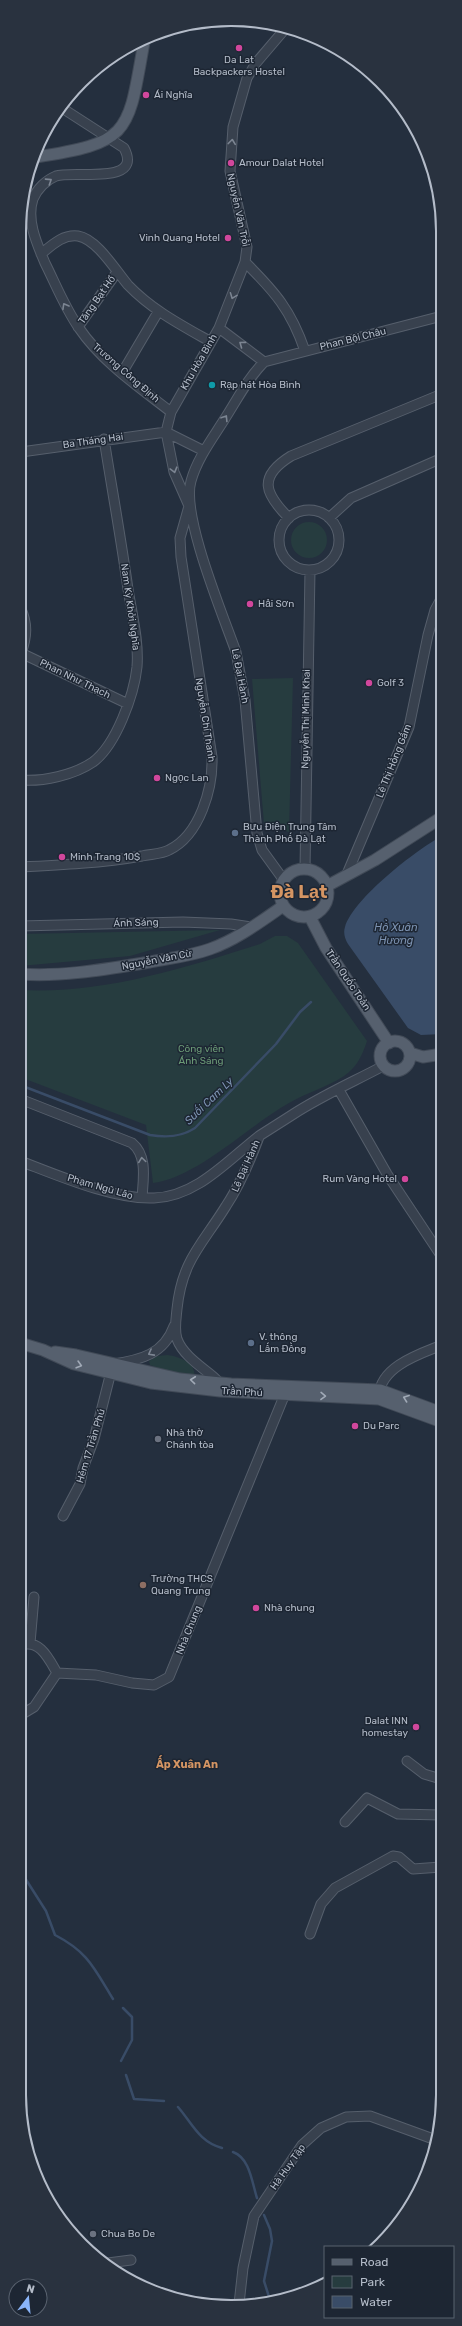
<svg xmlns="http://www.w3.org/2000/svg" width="462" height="2326" font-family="Rubik,sans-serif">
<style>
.green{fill:#263c3f}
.water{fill:#394c67}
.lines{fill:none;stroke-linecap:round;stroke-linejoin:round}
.stream{stroke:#394c67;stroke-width:2.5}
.minor-casing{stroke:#565f6c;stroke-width:11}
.major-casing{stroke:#414a57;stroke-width:13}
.minor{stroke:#38414e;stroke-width:9}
.major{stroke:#56606e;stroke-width:11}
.oneway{stroke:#7c8592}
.oneway2{stroke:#a1aab7}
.hotel-dot{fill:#d1479c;stroke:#1d2633;stroke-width:1.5}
.culture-dot{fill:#0f9aa8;stroke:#1d2633;stroke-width:1.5}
.service-dot{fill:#5c6f8a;stroke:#1d2633;stroke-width:1.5}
.worship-dot{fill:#6b7280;stroke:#1d2633;stroke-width:1.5}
.education-dot{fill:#8d6e63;stroke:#1d2633;stroke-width:1.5}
.labels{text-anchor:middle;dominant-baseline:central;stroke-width:3;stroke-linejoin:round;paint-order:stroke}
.poi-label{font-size:10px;fill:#b4bcc9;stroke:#1d2633;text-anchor:start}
.street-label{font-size:10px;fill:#b4bcc9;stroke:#1d2633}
.park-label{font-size:10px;fill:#6b9a76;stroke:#1d2633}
.water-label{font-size:11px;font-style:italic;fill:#7c92b1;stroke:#1d2633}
.neighbourhood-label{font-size:11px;font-weight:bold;fill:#d59563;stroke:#1d2633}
.town-label{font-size:18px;font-weight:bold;fill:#d59563;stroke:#1d2633}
.rim{fill:none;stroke:#b4bcc9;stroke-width:2}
</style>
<rect width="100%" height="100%" fill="#242f3e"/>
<!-- green -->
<path class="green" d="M 403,113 L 417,132 L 400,118 Z
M291 540a18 18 0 1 1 36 0a18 18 0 1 1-36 0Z
M 293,678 L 289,832 L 264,824 L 252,679 Z
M 220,930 L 130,956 L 20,966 L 20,934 Z
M 275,936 L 287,936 L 298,943 L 367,1041 C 362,1056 357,1067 344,1076 C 327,1087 306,1093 289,1103 C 248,1126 198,1177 153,1183 L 146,1125 L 20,1077 L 20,990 C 103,994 181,969 260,944 Z
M 168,1355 C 179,1357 197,1362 194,1377 L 190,1379 L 150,1365 L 149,1361 L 157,1356 Z"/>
<!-- water -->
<path class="water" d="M 442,836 L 442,1034 L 421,1035 L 408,1028 L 348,944 C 345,939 343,933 345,927 C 354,898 416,850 442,836 Z"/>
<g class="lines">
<!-- stream -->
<path class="stream" d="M 20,1085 L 150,1135 C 167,1138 181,1137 195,1128 L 276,1044 L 300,1012 L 311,1002
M 19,1874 L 25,1878 L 46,1911 L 55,1935 C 88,1952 94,1968 113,1999
M 121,2061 L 132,2040 L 132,2017 L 123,2008
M 126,2075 L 134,2099 L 164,2101
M 178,2107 C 192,2123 199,2142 222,2148
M 233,2152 C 250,2158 252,2183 257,2198
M 264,2215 L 270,2229 L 272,2241 L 264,2281 L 270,2300"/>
<defs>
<path id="minor" d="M 62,108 L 124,148 C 144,186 73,170 56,176 C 46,180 37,189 33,199 C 26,220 37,244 45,263 C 56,285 65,308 79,328 C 102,362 139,387 171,412
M 41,254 C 52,245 63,234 78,236 C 97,239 116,271 128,285 C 152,310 181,325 211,342
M 245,262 C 275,292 291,310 305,351
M 78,327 L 117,272
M 219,328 L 264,362
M 122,373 L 158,312
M 166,432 L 204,451
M 21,452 L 166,432
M279 540a30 30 0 1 1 60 0a30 30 0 1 1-60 0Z
M 289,518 C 265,494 257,477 291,456 L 442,394
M 329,518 L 351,498 L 442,458
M 20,607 C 28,623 27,637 21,653 L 128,704
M 20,780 C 43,782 74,775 93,762 C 116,745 134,695 137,667 C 139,641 132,615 128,589 C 121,539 112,489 104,439
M 20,867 C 61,865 102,863 142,856 C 151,854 162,854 169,850 C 200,835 213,788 212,757 L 181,557 L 180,538 L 189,506 L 174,472 L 166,432 L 171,412 L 219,328 L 245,262 L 247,247 L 230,171 L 233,127 L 247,78 L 256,63 L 285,29
M 305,869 L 310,570
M 347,874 L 409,727 L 428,635 L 435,610 L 442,597
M 283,879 L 262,850 L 257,833 L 245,700 L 236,652 C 223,615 181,515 191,481 C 197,459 212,439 224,420 C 237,400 247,379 264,362 L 442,316
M 20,926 L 183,922 L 231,924 L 251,927
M 339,1090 L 387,1174 L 442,1257
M 20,1099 L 132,1143 C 148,1156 143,1180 142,1198
M 20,1161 C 57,1175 114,1200 154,1198 C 196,1197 228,1160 259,1136 C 270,1129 281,1122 292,1115 C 321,1096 353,1082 383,1066
M 220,1385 C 217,1375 185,1361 177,1339 C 174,1330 176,1319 177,1309 C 182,1260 202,1245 226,1206 C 240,1185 250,1161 259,1137
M 379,1395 C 381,1366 420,1354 442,1345
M 63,1516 L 80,1484 L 83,1468 L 94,1439 L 113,1364 C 141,1360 164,1354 174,1326
M 30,1643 L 34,1597
M 19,1646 C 39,1637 49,1659 57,1673
M 57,1673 L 96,1675 L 132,1683 L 154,1685 L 169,1677 L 287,1389
M 19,1716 L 34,1707 L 57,1673
M 407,1761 L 424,1774 L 441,1779
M 345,1822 L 367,1798 L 398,1814 L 441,1815
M 310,1934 L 321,1904 L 335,1888 L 393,1856 L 399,1857 L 413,1869 L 441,1867
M 376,2247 L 379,2244
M 108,2263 L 131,2260
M 239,2304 L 243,2268 L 254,2216 L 302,2145 L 321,2128 L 346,2117 L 370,2116 L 436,2140"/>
<path id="major" d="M 36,157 C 132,143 128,132 144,42
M280 893a24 24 0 1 1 48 0a24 24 0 1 1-48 0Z
M 327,886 L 375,860 L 442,817
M 310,917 L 326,948 L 389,1043
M 20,974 C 64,977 107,969 150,962 C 170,958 191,956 210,949 C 236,940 260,922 283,906
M380 1056a15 15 0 1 1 30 0a15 15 0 1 1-30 0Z
M 410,1053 L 423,1057 L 442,1054
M 20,1343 L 43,1350 L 74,1364 L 151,1383 L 220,1391 L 379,1399 L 442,1422
M 55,1352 L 76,1355 L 180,1379 L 231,1384 L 380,1390 L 442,1413"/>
</defs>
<!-- minor casing -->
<use href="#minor" class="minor-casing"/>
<!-- major casing -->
<use href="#major" class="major-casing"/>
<!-- minor -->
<use href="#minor" class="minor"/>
<!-- major -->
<use href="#major" class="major"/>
</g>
<!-- one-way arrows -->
<defs><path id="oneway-chevron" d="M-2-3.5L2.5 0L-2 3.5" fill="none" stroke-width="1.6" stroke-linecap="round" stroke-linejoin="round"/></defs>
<g class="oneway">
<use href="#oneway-chevron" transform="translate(232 142) rotate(-83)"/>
<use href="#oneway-chevron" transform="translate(49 181) rotate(-33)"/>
<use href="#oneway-chevron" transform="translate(233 296) rotate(111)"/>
<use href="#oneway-chevron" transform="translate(65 306) rotate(-119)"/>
<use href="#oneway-chevron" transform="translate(242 344) rotate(-144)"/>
<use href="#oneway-chevron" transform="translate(225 418) rotate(-58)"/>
<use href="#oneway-chevron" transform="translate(174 470) rotate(75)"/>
<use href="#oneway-chevron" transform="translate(142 1160) rotate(-98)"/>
<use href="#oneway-chevron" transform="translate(151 1353) rotate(152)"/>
</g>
<g class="oneway2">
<use href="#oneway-chevron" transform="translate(79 1365) rotate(16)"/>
<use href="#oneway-chevron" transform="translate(193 1380) rotate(-174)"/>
<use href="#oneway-chevron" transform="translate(323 1396) rotate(1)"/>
<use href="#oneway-chevron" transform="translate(406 1398) rotate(-160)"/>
</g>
<!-- markers -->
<g class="hotel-dot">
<circle cx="239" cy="48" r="4"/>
<circle cx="146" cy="95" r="4"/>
<circle cx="231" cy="163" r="4"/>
<circle cx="228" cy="238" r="4"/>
<circle cx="250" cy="604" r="4"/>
<circle cx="369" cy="683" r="4"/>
<circle cx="157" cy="778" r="4"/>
<circle cx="62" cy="857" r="4"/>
<circle cx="405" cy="1179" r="4"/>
<circle cx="355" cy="1426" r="4"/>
<circle cx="256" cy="1608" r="4"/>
<circle cx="416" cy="1727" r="4"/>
</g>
<circle class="culture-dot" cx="212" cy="385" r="4"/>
<g class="service-dot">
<circle cx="235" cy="833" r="4"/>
<circle cx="251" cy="1343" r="4"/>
</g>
<g class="worship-dot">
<circle cx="158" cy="1439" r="4"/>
<circle cx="93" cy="2234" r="4"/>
</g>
<circle class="education-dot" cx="143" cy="1585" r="4"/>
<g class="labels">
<!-- poi labels -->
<g class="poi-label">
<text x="239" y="60" text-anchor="middle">Da Lat<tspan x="239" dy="12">Backpackers Hostel</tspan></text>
<text x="154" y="95">Ái Nghĩa</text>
<text x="239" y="163">Amour Dalat Hotel</text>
<text x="220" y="238" text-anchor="end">Vinh Quang Hotel</text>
<text x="220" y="385">Rạp hát Hòa Bình</text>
<text x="258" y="604">Hải Sơn</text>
<text x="377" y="683">Golf 3</text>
<text x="165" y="778">Ngọc Lan</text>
<text x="243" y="827">Bưu Điện Trung Tâm<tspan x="243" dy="12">Thành Phố Đà Lạt</tspan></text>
<text x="70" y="857">Minh Trang 10$</text>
<text x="397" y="1179" text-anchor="end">Rum Vàng Hotel</text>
<text x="259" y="1337">V. thông<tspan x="259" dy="12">Lấm Đồng</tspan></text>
<text x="363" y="1426">Du Parc</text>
<text x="166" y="1433">Nhà thờ<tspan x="166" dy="12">Chánh tòa</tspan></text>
<text x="151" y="1579">Trường THCS<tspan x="151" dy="12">Quang Trung</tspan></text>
<text x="264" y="1608">Nhà chung</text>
<text x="408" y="1721" text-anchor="end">Dalat INN<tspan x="408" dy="12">homestay</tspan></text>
<text x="101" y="2234">Chua Bo De</text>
</g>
<!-- street labels -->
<g class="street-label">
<text transform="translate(238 210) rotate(78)">Nguyễn Văn Trỗi</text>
<text transform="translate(97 300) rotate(-55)">Tăng Bạt Hổ</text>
<text transform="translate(353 339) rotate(-14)">Phan Bội Châu</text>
<text transform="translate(199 362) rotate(-60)">Khu Hòa Bình</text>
<text transform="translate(126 373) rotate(41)">Trương Công Định</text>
<text transform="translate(93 441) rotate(-8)">Ba Tháng Hai</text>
<text transform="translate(130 607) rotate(82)">Nam Kỳ Khởi Nghĩa</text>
<text transform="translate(240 676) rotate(79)">Lê Đại Hành</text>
<text transform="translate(75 679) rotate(26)">Phan Như Thạch</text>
<text transform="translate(306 719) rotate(-89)">Nguyễn Thị Minh Khai</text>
<text transform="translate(205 720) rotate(81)">Nguyễn Chí Thanh</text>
<text transform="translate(394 761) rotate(-68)">Lê Thị Hồng Gấm</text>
<text transform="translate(136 923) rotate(-2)">Ánh Sáng</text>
<text transform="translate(157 960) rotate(-11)">Nguyễn Văn Cừ</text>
<text transform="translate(348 980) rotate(56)">Trần Quốc Toản</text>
<text transform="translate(246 1166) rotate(-66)">Lê Đại Hành</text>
<text transform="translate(100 1187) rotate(16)">Phạm Ngũ Lão</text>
<text transform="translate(242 1392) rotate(3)">Trần Phú</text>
<text transform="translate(91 1446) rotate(-73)">Hẻm 17 Trần Phú</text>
<text transform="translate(189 1630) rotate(-68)">Nhà Chung</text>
<text transform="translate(288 2167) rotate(-55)">Hà Huy Tập</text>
</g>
<!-- park labels -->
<g class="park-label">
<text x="201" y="1049">Công viên<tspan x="201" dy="12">Ánh Sáng</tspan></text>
</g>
<!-- water labels -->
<g class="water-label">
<text x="396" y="927">Hồ Xuân<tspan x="396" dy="13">Hương</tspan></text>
<text transform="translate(209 1101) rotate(-44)">Suối Cam Ly</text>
</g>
<!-- neighbourhood labels -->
<g class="neighbourhood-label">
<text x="187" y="1764">Ấp Xuân An</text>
</g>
<!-- town labels -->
<g class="town-label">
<text x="299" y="892">Đà Lạt</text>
</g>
</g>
<!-- crop -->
<path d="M0 0H462V2326H0ZM231 26H231A205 205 0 0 1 436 231V2095A205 205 0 0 1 231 2300H231A205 205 0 0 1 26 2095V231A205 205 0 0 1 231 26Z" fill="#29323f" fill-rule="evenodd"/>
<path class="rim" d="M231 26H231A205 205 0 0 1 436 231V2095A205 205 0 0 1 231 2300H231A205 205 0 0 1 26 2095V231A205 205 0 0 1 231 26Z"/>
<!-- legend -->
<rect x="324" y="2246" width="130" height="72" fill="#1d2633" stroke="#59626f"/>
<rect x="332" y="2259" width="20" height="6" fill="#56606e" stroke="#59626f"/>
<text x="360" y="2266" font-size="12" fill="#b4bcc9">Road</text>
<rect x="332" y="2276" width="20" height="12" fill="#263c3f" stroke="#59626f"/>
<text x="360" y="2286" font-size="12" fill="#b4bcc9">Park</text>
<rect x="332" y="2296" width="20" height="12" fill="#394c67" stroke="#59626f"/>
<text x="360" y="2306" font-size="12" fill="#b4bcc9">Water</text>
<!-- north arrow -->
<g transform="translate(28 2298) rotate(16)"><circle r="19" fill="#1d2633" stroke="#59626f"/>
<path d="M0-3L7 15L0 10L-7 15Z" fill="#8ab4f8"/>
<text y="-6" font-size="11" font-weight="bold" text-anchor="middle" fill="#b4bcc9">N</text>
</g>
</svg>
